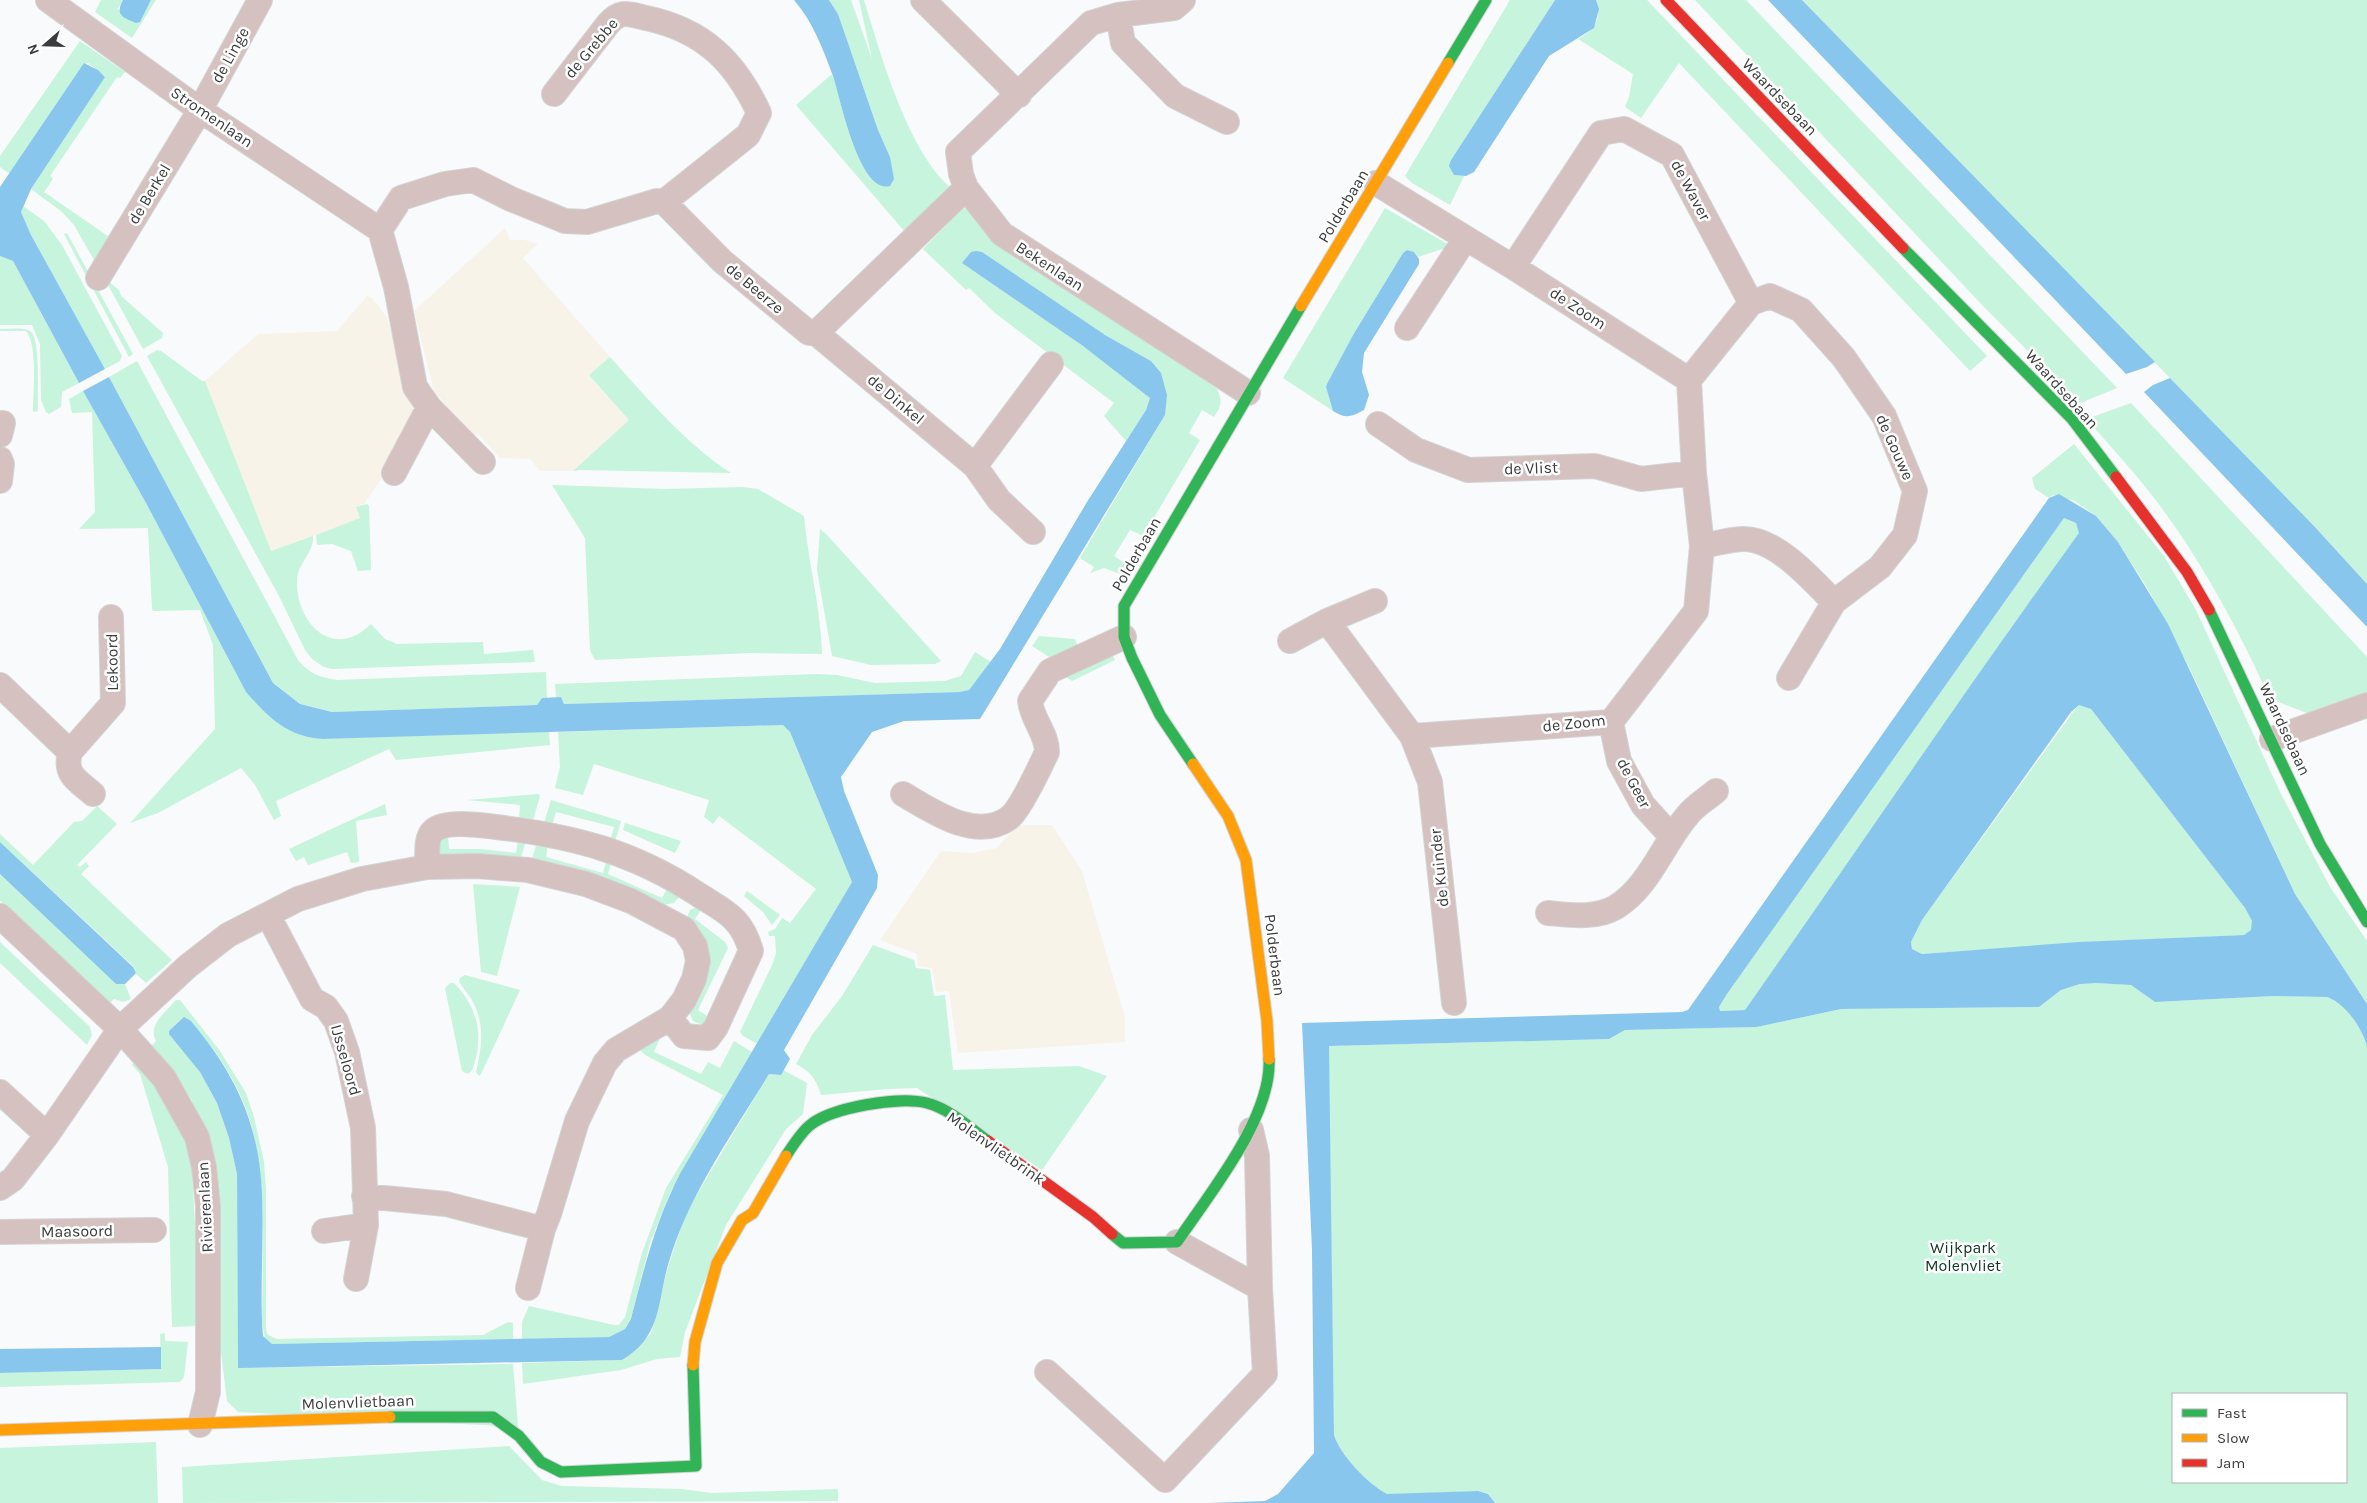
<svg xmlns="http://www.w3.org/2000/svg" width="2367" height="1503" font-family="Karla,sans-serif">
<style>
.education{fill:#f8f3e8}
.green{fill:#c6f4dc;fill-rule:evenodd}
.water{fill:#88c6ee;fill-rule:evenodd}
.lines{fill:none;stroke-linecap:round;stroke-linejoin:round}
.street-casing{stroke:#d3d4d5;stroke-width:26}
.fast-casing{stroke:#d3d4d5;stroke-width:13}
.slow-casing{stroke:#d3d4d5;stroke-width:13}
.jam-casing{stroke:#d3d4d5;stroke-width:13}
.street{stroke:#d4c1c0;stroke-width:24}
.fast{stroke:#30b455;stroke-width:11}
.slow{stroke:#ff9f0a;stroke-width:11}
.jam{stroke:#e5322d;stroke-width:11}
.labels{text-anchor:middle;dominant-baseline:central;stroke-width:5;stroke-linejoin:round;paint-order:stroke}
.street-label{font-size:16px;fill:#3b3c3d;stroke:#fff}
.park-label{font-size:16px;fill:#0c3824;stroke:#fff}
</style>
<rect width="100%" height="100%" fill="#f9fafb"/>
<!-- education -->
<path class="education" d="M 505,228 L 510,240 L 525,240 L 538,244 L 523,258 L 610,357 L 589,375 L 629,420 L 573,471 L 540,471 L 530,459 L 500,458 L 477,433 L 473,437 L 434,391 L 414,311 Z
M 367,296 L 371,297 L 387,317 L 416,419 L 378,484 L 364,504 L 356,507 L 361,518 L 271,552 L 205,381 L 258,334 L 337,331 Z
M 1016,825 L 1052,825 L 1082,871 L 1125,1017 L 1125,1042 L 958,1053 L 949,991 L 936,992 L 932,968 L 918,966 L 917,954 L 880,940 L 941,851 L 972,853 L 997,848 Z"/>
<!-- green -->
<path class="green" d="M 101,0 L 123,0 L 118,9 L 140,21 L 151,0 L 156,0 L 132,38 L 95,12 Z
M 829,0 L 851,0 L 872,59 L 859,0 L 864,0 C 881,55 907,150 951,188 L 905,232 L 796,105 L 832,74 L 836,85 L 890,157 L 878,130 L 838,14 Z
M 1510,0 L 1555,0 L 1451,160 L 1454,175 L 1464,176 L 1450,205 L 1412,183 L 1405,176 Z
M 1596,0 L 1647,0 L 1987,356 L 1970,371 L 1679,63 L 1641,118 L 1625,107 L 1629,97 L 1633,74 L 1578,39 C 1595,30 1602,19 1596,0 Z
M 1695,0 L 1746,0 L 2117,388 L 2075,405 L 2043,366 L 1984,307 Z
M 1802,0 L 2367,0 L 2367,584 L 2314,526 Z
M 80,41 L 125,72 L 120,78 L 117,77 L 50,176 L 53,179 L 44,192 L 115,241 L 98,267 L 74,225 L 61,211 L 31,189 L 105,76 L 88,63 L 84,64 L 10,174 L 0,167 L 0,156 Z
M 23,206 L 44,221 L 62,245 L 122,356 L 120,361 L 105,369 L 31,235 L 21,212 Z
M 970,207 L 1217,389 C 1223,401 1221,406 1214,417 L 1202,410 L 1189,433 L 1200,440 L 1143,536 L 1130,530 L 1114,556 L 1126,564 L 1120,574 L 1104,568 L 1090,573 L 1094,567 L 1080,558 L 1165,415 L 1151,361 L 1105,335 L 962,263 L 1083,346 L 1148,394 L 1150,398 L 1146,410 L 1126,441 L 1104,416 L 1114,403 L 995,313 L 969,288 L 966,290 L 923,249 L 962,209 Z
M 1385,208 L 1451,246 L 1418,257 L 1414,252 L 1407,250 L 1403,253 L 1353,335 L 1326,387 L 1333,411 L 1283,378 Z
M 67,233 L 133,354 L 129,357 L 64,234 Z
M 0,256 L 13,261 L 79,383 L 62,392 L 61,407 L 49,414 L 46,412 L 41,400 L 40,344 L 32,325 L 0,325 Z
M 109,282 L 119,290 L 121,296 L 163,333 L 162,338 L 143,349 L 107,283 Z
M 0,329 C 10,329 23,327 30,331 C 41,337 37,396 38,411 L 33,412 C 33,393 38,345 26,331 L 0,331 Z
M 157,350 L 161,351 L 202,381 L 205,381 L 271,551 L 313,536 C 314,554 297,563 297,581 C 296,624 334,661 371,624 L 385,639 L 397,644 L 483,642 L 484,654 L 533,650 L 535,662 L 332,669 L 324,667 L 312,659 L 305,650 L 280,598 L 147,356 Z
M 610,357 C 643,394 689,447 731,473 L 580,470 L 573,471 L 629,420 L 589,375 Z
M 137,361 L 298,660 C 308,673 321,678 337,680 L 546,672 L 547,698 L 542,698 L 537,705 L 332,712 L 300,704 L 273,683 L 109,377 Z
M 83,391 L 146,503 L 246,692 C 267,716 289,737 323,739 L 549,731 L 550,745 L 396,760 L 389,749 L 276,801 L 281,816 L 274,820 L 255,785 L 241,768 L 158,813 L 130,823 L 215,729 L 213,645 L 200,610 L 153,611 L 152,609 L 148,528 L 79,529 L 95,512 L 92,412 L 72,413 L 69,399 Z
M 2131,403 L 2367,657 L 2367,696 L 2312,715 L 2270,699 C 2238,628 2196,550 2147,489 C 2128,465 2107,443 2087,419 Z
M 2074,444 L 2164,556 L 2196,610 L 2280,792 L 2330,887 L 2367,941 L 2367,1004 L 2295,894 L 2190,669 L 2148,589 L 2118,542 L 2096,516 L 2075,501 L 2053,495 L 2049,498 L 2035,489 L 2032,478 Z
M 552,485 L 665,489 L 742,487 L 758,489 L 804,516 C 808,562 821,608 822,654 L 750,653 L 595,660 L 590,650 L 585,538 Z
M 367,504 L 369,506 L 371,570 L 358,571 L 351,551 L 332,544 L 317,545 L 316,535 L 360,518 L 356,507 Z
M 2064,518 L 2076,523 L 2080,533 L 2013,625 L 1898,794 L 1745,1010 L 1720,1011 L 1719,1007 L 1727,994 Z
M 820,529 L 828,536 L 941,661 L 935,664 L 871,665 L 832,656 L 817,570 Z
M 1039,636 L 1075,639 L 1080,651 L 1057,662 L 1032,646 Z
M 1110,650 L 1115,660 L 1072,681 L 1061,674 Z
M 975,652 L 991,662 L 969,690 L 959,692 L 564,704 L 561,697 L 556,698 L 555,684 L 816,674 L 837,675 L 875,683 L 945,681 L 961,676 Z
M 2079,704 L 2091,709 L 2245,908 L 2252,921 L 2252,930 L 2244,935 L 2093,942 L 2095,983 L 2131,985 L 2155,1002 L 2274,996 L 2327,997 C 2345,1003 2362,1028 2367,1046 L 2367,1503 L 1495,1503 L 1488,1494 L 1478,1491 L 1387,1495 C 1368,1484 1340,1455 1334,1435 L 1328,1046 L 1609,1039 L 1625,1030 L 1757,1027 L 1841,1009 L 2039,1007 L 2061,990 L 2080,984 L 1975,950 L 1922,954 L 1912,949 L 1911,942 L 1922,920 ZM 2173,1394 L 2346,1394 L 2346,1482 L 2173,1482 Z
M 784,725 L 790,732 L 852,882 L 758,1044 L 743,1036 L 740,1032 L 773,963 L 776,953 L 775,936 L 769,936 L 768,932 L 775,929 L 782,918 L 790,923 L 816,889 L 719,816 L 713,824 L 704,817 L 709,800 L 594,764 L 583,795 L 555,788 L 560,767 L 558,732 Z
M 539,794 L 540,796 L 532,824 L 519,820 L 520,805 L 467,800 Z
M 551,800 L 621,821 L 615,842 L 610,841 L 614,827 L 556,812 L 552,825 L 543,826 Z
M 385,804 L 387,815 L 356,821 L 359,862 L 351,863 L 347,852 L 308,865 L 304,857 L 296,861 L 289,849 Z
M 97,806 L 117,824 L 77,865 L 80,867 L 86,862 L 89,866 L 81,874 L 172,960 L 146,983 L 135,973 L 133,966 L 0,842 L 0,834 L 33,865 L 74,822 L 82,821 Z
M 625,823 L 681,841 L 675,853 L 623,830 Z
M 448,836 L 449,849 L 480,849 L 516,853 L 518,839 L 527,837 L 520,861 L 441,856 L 439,853 L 438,841 Z
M 538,839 L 548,843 L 546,857 L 603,873 L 607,859 L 612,861 L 608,874 L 662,898 L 668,887 L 680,896 L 674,903 L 663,905 L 531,862 Z
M 0,874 L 116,984 L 125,984 L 131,999 L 123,1002 L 114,999 L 109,1004 L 0,901 Z
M 473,884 L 520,887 L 497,976 L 481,972 Z
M 747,891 L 780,915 L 772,925 L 763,912 L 744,896 Z
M 699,906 L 703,907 L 695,919 L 725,942 L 728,948 L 698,1010 L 710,1018 L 702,1025 L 693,1021 L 689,1012 L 688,915 L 690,910 Z
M 0,942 L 90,1027 L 92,1035 L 87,1045 L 0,963 Z
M 873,945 L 914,960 L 916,968 L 930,970 L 934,996 L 945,995 L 953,1070 L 1079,1066 L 1107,1076 L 1042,1170 L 917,1088 L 888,1089 L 821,1095 C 816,1079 811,1072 796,1064 L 812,1035 L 842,996 Z
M 465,975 L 520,990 L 481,1074 L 479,1076 L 476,1072 C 482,1046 485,1026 473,1002 C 469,994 463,989 459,981 L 460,978 Z
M 450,983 L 454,983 C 474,1003 483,1029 476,1057 C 474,1063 474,1070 468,1074 L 462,1071 L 445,988 Z
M 176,1000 L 180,1000 L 220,1051 L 246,1093 L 254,1117 L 264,1162 L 266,1189 L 266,1330 L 268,1335 L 277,1339 L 483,1335 L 508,1322 L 513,1323 L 513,1339 L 272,1344 L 265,1338 L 262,1322 C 262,1256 269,1181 249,1118 C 238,1082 215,1049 191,1021 L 189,1056 L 200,1072 L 217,1103 L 229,1138 L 237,1174 L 238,1368 L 513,1364 L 518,1427 L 238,1412 L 227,1401 L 217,1319 L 207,1134 L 191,1099 L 171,1067 L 151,1046 L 156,1041 C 147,1025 166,1012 176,1000 Z
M 662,1033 L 654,1052 L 701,1074 L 708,1062 L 720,1068 L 734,1041 L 752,1052 L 670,1193 L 650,1243 L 631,1319 L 625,1329 L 609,1337 L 522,1339 L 522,1322 L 529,1306 L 614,1325 L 619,1325 L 625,1317 L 642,1253 L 666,1188 L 723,1095 L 645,1055 L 641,1051 L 640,1046 Z
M 136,1061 L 150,1075 L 185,1137 L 191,1156 L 195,1223 L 195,1326 L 172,1327 L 168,1167 L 140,1074 L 132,1065 Z
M 783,1070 L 807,1083 L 803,1114 L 786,1129 L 726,1225 L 685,1332 L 680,1357 L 657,1359 L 621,1370 L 523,1384 L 522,1363 L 622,1360 L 651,1334 L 669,1264 L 680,1230 L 693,1201 L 769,1074 L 781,1075 Z
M 165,1333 L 165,1341 L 188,1342 L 184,1377 L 180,1382 L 0,1387 L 0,1373 L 161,1369 L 160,1334 Z
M 156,1442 L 158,1503 L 0,1503 L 0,1448 Z
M 509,1446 L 542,1480 L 562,1486 L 682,1489 L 711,1493 L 838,1489 L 838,1501 L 183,1503 L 182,1467 Z"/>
<!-- water -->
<path class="water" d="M 123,0 L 151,0 L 140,22 L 136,23 C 122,17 115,15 123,0 Z
M 794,0 L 829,0 L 838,14 L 878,130 L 890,157 L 894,179 L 890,186 C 859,195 840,96 833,76 C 823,49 813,22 794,0 Z
M 1555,0 L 1596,0 L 1599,9 L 1594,28 L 1549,56 L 1474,172 L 1466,176 L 1454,175 L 1449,166 L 1451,160 Z
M 1768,0 L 1802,0 L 2155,362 L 2147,367 L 2126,374 Z
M 84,63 L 98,70 L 105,77 L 31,189 L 21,212 L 31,235 L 105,369 L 79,383 L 13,261 L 0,256 L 0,187 Z
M 1407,250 L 1414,252 L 1419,259 L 1419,264 L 1364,353 L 1362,372 L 1369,395 L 1364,410 C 1351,417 1346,419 1333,411 L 1326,387 L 1327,384 L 1353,335 L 1403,253 Z
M 976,251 L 982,252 L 1105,335 L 1151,361 L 1161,373 L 1167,395 L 1165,415 L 980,719 L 904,721 L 872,732 L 841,777 L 844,791 L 878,875 L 877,888 L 784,1050 L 790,1059 L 781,1075 L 769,1074 C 732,1135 688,1195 668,1265 C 657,1305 661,1337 622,1360 L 238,1368 L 237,1174 L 229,1138 L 217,1103 L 200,1072 L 169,1034 L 169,1031 L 184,1017 L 191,1021 C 222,1058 246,1097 256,1145 C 269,1203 258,1276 263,1336 L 272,1344 L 609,1337 L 625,1329 L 631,1319 C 644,1268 656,1219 681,1172 L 852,882 L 790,732 L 783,725 L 323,739 C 288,737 268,717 246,692 L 146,503 L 83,391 L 109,377 L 273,683 L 300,704 L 332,712 L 537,705 L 542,698 L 561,697 L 564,704 L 959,692 L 969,690 L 1000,649 L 1087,502 L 1146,410 L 1150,398 L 1083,346 L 962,263 L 971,252 Z
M 2170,378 L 2314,526 L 2367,584 L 2367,627 L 2144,392 L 2153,385 Z
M 2059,494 L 2096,516 L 2118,542 L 2168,624 L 2295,894 L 2367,1004 L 2367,1046 C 2362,1028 2345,1003 2327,997 L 2274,996 L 2155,1002 L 2131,985 L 2095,983 L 2080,984 L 2061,990 L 2039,1007 L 1841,1009 L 1757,1027 L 1625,1030 L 1609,1039 L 1329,1046 L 1334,1435 C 1340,1455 1368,1484 1387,1494 L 1478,1491 L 1488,1494 L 1495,1503 L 1209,1503 L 1265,1501 L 1278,1494 L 1314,1453 L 1312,1250 L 1302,1023 L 1682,1012 L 1688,1010 L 2049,498 ZM 2064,518 L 2076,523 L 2079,533 C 1965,690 1857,851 1745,1010 L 1720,1011 L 1719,1007 L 1727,994 ZM 2079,705 L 2091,709 L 2245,908 L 2252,921 L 2251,930 L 2244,935 L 2079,942 L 1922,954 L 1912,949 L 1911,942 L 1922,920 L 2071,712 Z
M 0,842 L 133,967 L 136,973 L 125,984 L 116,984 L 0,874 Z
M 161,1347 L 161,1369 L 0,1373 L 0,1349 Z"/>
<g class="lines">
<defs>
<path id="street" d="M 48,0 L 200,110 L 380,230 L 396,287 L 415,387 L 429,407 L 394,473
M 923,0 L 1019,95
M 1183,0 L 1174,8 L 1118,15 L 1091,23 L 958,152 L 961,174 L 966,188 L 1002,234 L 1248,393
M 1118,15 L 1123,43 L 1175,96 L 1227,122
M 554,94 L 608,24 C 621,9 629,14 646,18 C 703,30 735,61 759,113 L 748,135 L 664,202
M 1376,183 L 1513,267 L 1689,380
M 380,230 L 401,198 L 445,184 L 473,180 L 511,199 L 565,221 L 587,222 L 657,201 L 664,202 L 722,261 L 809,333 L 816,333 L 966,188
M 1513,267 L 1601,133 L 1624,129 L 1672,155 L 1751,303
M 98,278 L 200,110 L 260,0
M 1751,303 L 1770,296 L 1801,310 L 1844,358 L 1884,416 L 1915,491 L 1905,535 L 1880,567 L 1834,602 L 1789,678
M 1407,328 L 1465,239
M 816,333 L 975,466 L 999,500 L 1033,532
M 429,407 L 483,462
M 1378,424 L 1416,450 L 1468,470 L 1595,466 L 1641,479 L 1694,473
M 0,435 L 3,423
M 0,459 L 2,464 L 0,481
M 975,466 L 1051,364
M 1702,546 C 1715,544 1730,539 1744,539 C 1777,539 1813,581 1834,602
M 1327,621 L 1375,601
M 1290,641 L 1327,621 L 1412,736 L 1611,722 L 1696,611 L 1702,546 L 1694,473 L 1689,380 L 1751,303
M 0,685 L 70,752 L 113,703 L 111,617
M 1611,722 L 1619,761 L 1643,805 L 1671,836
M 1412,736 L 1430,782 L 1454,1003
M 2272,739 L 2367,705
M 70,752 C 64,775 77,780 93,794
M 903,794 C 932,811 976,842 1009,818 C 1020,810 1040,767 1047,752 C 1047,733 1032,720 1030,701 L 1050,671 L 1124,637
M 1548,913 C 1570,915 1596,919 1616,907 C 1649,887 1663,844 1687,816 C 1694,806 1707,799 1716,791
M 268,915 L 312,999 L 326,1007 L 336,1021 L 347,1052 L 363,1128 L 366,1225 L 356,1279
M 0,916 L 120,1029 L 164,1078 L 197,1137 L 204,1167 L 208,1206 L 208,1392 L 200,1425
M 0,1092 L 47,1135
M 0,1188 L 13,1179 L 47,1135 L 120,1029 L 188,966 L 228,935 L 298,899 L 362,879 L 427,867 L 477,866 L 528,870 L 586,884 L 631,901 L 684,929 L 695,946 L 698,961 L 694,979 L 684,1000 L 670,1018 L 684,1036 L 708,1038 L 716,1027 L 751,951 C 742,918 726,912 699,895 C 634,852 573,836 496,827 C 480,825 445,820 433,831 C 425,838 428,857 427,867
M 364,1196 L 446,1204 L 543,1229
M 324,1231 L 366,1225
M 0,1232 L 154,1230
M 1177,1242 L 1260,1288
M 528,1288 L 543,1229 L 549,1214 L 577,1121 L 605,1063 L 616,1050 L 670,1018
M 1047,1372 L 1165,1480 L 1265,1374 L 1260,1288 L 1257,1156 L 1251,1130"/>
<path id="fast" d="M 1448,63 L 1486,0
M 1903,248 L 2072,419 L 2116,477
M 2209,610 L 2320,844 L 2367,922
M 1193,764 L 1160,715 L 1132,658 L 1124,637 L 1124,606 L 1301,306
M 786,1156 C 793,1145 800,1134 809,1126 C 831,1107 900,1096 927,1103 C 950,1109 970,1128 988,1141
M 1112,1234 L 1123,1243 L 1177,1242 C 1209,1194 1272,1118 1269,1059
M 390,1417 L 493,1417 L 519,1436 L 541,1462 L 561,1472 L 696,1466 L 693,1365"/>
<path id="slow" d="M 1301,306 L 1448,63
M 1193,764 L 1228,816 L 1246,860 L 1267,1021 L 1269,1059
M 693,1365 L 695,1342 L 717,1263 L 742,1220 L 753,1213 L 786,1156
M 0,1430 L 390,1417"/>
<path id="jam" d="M 1666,0 L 1903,248
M 2116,477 L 2187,572 L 2209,610
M 988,1141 L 1093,1217 L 1112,1234"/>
</defs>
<!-- street casing -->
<use href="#street" class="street-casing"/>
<!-- fast casing -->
<use href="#fast" class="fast-casing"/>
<!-- slow casing -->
<use href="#slow" class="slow-casing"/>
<!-- jam casing -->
<use href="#jam" class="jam-casing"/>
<!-- street -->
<use href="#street" class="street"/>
<!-- fast -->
<use href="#fast" class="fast"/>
<!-- slow -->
<use href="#slow" class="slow"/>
<!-- jam -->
<use href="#jam" class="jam"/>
</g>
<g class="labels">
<!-- street labels -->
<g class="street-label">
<text transform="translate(591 48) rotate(-50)">de Grebbe</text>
<text transform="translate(230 55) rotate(-61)">de Linge</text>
<text transform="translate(1780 97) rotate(46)">Waardsebaan</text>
<text transform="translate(212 117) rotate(34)">Stromenlaan</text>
<text transform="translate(1691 190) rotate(62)">de Waver</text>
<text transform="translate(149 194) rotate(-59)">de Berkel</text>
<text transform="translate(1343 206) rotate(-59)">Polderbaan</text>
<text transform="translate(1050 266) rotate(33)">Bekenlaan</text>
<text transform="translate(755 288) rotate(40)">de Beerze</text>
<text transform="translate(1578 308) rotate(33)">de Zoom</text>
<text transform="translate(2062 389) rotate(48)">Waardsebaan</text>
<text transform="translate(896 399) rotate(40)">de Dinkel</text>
<text transform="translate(1895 447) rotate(66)">de Gouwe</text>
<text transform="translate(1531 468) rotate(-2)">de Vlist</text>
<text transform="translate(1136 554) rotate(-60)">Polderbaan</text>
<text transform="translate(112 662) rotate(-91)">Lekoord</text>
<text transform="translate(1574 723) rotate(-6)">de Zoom</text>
<text transform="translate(2285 729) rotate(65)">Waardsebaan</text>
<text transform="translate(1634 783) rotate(62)">de Geer</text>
<text transform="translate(1439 868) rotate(-96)">de Kuinder</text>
<text transform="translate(1275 955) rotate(83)">Polderbaan</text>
<text transform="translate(346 1060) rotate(74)">IJsseloord</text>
<text transform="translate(996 1148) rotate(35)">Molenvlietbrink</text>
<text transform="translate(205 1207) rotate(-93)">Rivierenlaan</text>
<text transform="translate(77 1231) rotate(-1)">Maasoord</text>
<text transform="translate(358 1402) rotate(-2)">Molenvlietbaan</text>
</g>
<!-- park labels -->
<g class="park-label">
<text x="1963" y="1247">Wijkpark<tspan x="1963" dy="18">Molenvliet</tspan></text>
</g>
</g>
<!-- legend -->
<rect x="2172" y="1393" width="175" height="90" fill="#ffffff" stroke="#b1b1b1"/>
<rect x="2182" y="1409" width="25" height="8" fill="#30b455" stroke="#b1b1b1"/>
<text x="2217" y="1418" font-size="15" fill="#3b3c3d">Fast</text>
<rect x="2182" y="1434" width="25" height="8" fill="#ff9f0a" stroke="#b1b1b1"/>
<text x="2217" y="1443" font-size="15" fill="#3b3c3d">Slow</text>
<rect x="2182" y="1459" width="25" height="8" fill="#e5322d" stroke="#b1b1b1"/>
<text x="2217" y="1468" font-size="15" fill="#3b3c3d">Jam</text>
<!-- north arrow -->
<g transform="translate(45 45) rotate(250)" stroke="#ffffff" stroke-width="4" paint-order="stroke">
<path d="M0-4L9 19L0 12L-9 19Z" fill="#3b3c3d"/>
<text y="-8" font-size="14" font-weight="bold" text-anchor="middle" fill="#3b3c3d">N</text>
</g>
</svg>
